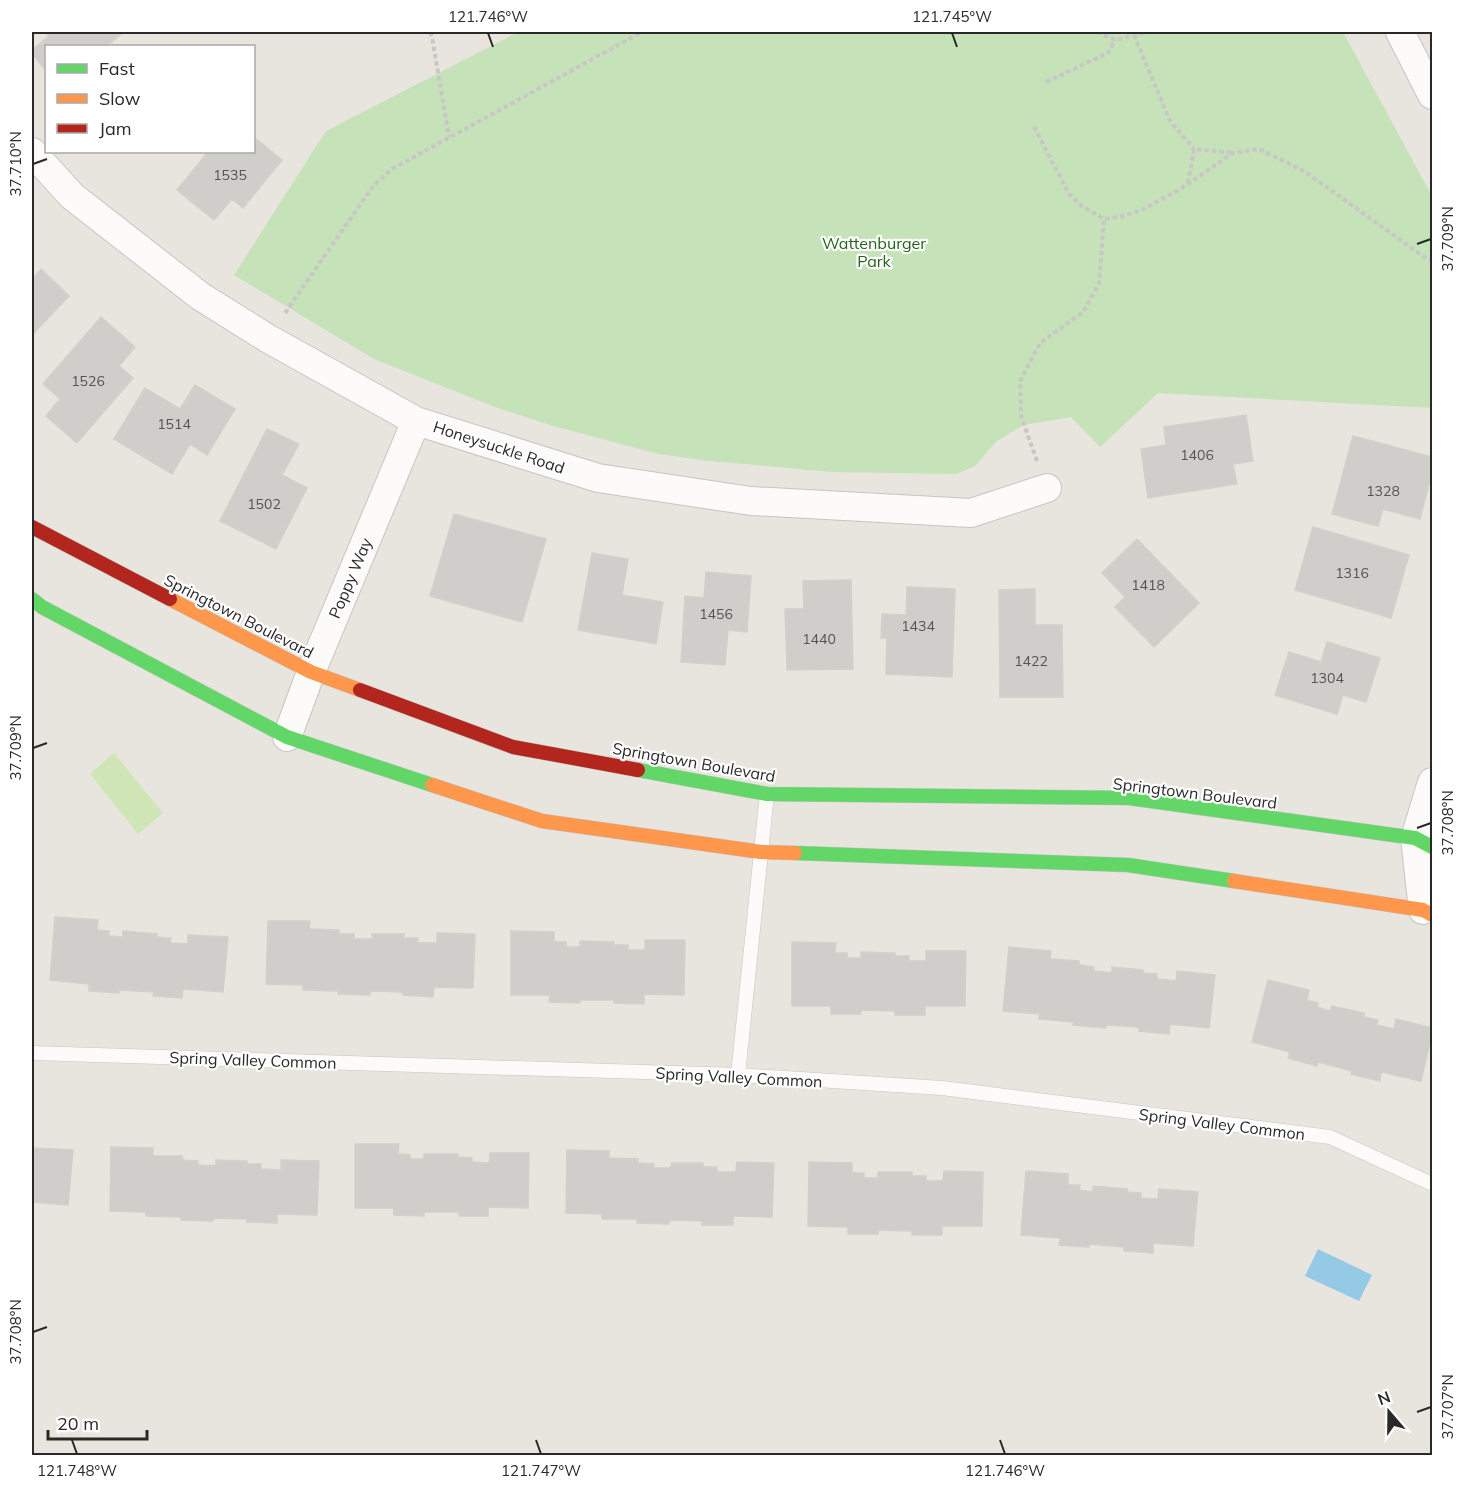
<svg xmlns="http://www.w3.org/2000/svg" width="1464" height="1487" font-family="Mulish,sans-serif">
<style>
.green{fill:#c6e2b8}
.pitch{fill:#d0e6b6}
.water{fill:#95cae6}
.building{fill:#d0ceca;stroke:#d2d0cb;stroke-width:1.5}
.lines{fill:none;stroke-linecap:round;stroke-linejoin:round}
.lane-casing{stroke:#c6c4c4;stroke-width:15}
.street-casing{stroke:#c6c4c4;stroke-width:30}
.fast-casing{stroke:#c6c4c4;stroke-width:15}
.slow-casing{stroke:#c6c4c4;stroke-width:15}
.jam-casing{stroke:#c6c4c4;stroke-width:15}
.path{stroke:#c8c7c6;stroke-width:4;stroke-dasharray:4.5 3;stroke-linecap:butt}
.lane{stroke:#fcfbfa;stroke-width:14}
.street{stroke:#fcfbfa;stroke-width:28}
.fast{stroke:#63d668;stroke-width:14}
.slow{stroke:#ff974d;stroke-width:14}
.jam{stroke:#b3261e;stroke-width:14}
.ticks{fill:none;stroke:#292929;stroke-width:2}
.labels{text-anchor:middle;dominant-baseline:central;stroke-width:4.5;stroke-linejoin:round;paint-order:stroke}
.number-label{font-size:14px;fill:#545352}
.park-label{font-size:16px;fill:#24631c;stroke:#fff}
.street-label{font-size:16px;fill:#292929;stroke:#fff}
.neatline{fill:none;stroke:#292929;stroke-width:2}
.ticks-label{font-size:15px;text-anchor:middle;fill:#292929}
</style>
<rect width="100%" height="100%" fill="#e8e5de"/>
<!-- green -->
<path class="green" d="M 518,32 L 1343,32 L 1432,196 L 1432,408 L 1158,393 L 1100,447 L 1071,417 L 1024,425 L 997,441 L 975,466 L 957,474 L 833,472 L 710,461 L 658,454 L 550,425 L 495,407 L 374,359 L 234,275 L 326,131 Z"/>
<!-- pitch -->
<path class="pitch" d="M 114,753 L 163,813 L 138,834 L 90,774 Z"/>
<!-- water -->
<path class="water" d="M 1318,1249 L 1372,1275 L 1359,1301 L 1305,1276 Z"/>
<!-- building -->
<path class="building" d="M 45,32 L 124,32 L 106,46 L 46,46 L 46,71 L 32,53 L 32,50 L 49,36 Z
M 254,137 L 282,160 L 243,208 L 232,199 L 214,220 L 177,190 L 208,152 L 254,152 Z
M 41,269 L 69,296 L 32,335 L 32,280 Z
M 101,317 L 135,347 L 119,366 L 133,378 L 77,443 L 46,416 L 60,399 L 43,384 Z
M 195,385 L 235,409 L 207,455 L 190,444 L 172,474 L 114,439 L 145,388 L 180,409 Z
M 1246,415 L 1253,461 L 1233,464 L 1237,484 L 1148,498 L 1141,449 L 1166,445 L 1164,427 Z
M 267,429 L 299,444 L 282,475 L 307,488 L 276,549 L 220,521 Z
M 1353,436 L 1432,457 L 1432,472 L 1420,519 L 1383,509 L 1378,526 L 1332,514 Z
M 454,514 L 546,539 L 522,622 L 430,596 Z
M 1313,527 L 1409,555 L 1391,618 L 1295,590 Z
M 1137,539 L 1199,603 L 1154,647 L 1115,607 L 1125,597 L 1102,573 Z
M 592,553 L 628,559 L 622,595 L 663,602 L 656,644 L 578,630 Z
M 706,572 L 751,576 L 747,632 L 728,630 L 725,665 L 681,662 L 685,596 L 704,598 Z
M 851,580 L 853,669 L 787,670 L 785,609 L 804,609 L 803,581 Z
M 907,587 L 955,589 L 952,677 L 886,674 L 887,638 L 881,638 L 882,614 L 906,615 Z
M 1035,589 L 1035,625 L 1062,625 L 1063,697 L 1000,697 L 999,590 Z
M 1327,642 L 1380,658 L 1366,702 L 1343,695 L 1337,714 L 1275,695 L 1289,652 L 1321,662 Z
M 55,917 L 98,920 L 97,930 L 109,931 L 109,936 L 123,937 L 123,931 L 157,934 L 156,937 L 171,938 L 170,943 L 188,944 L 188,935 L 228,937 L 223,992 L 183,989 L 182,998 L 153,996 L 154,992 L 119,990 L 119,993 L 89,991 L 89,984 L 50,980 Z
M 268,921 L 310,921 L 309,929 L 339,930 L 339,934 L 354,934 L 354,939 L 373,939 L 372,934 L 404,934 L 403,938 L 418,938 L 417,943 L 437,943 L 437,933 L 475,934 L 473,988 L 434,987 L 433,997 L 403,995 L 403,992 L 370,991 L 370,995 L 338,994 L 338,991 L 303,990 L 303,985 L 266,984 Z
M 511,931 L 554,932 L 554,942 L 566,942 L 566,947 L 580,947 L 580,941 L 614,942 L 614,945 L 628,945 L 628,950 L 645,950 L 645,940 L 685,940 L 684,995 L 644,994 L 644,1004 L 614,1003 L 614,1000 L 580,1000 L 580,1003 L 549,1002 L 550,995 L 511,995 Z
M 792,942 L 836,943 L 835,953 L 847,953 L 847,958 L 861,958 L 861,952 L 895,953 L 895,956 L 909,956 L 909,961 L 926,961 L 926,951 L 966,951 L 965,1006 L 925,1006 L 925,1015 L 895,1015 L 895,1011 L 861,1010 L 861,1014 L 831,1014 L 831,1006 L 792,1006 Z
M 1009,947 L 1051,951 L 1050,959 L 1079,961 L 1079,965 L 1094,967 L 1094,971 L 1112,973 L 1112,967 L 1143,970 L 1143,973 L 1157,974 L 1157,979 L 1176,981 L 1177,971 L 1215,975 L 1209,1028 L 1170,1024 L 1169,1034 L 1139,1031 L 1139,1027 L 1106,1025 L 1106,1028 L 1073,1025 L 1074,1022 L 1039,1019 L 1040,1014 L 1003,1011 Z
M 1268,980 L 1309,990 L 1307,1000 L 1318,1003 L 1317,1007 L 1330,1011 L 1332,1006 L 1364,1013 L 1364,1017 L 1378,1020 L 1376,1025 L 1394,1029 L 1396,1019 L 1432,1028 L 1432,1034 L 1421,1081 L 1381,1072 L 1380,1081 L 1351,1074 L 1352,1071 L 1318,1062 L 1317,1066 L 1288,1058 L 1290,1052 L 1252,1042 Z
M 355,1144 L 399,1144 L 398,1154 L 410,1155 L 410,1159 L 424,1159 L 424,1154 L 458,1154 L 458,1157 L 472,1158 L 472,1162 L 489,1163 L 490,1153 L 529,1153 L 528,1208 L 488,1207 L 488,1216 L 459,1216 L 458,1212 L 424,1212 L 424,1216 L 394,1215 L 394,1208 L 355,1208 Z
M 111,1147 L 153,1148 L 153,1156 L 182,1156 L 183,1160 L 198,1161 L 198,1165 L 216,1166 L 216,1160 L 247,1161 L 247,1164 L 261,1164 L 261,1169 L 281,1170 L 281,1160 L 319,1161 L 317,1215 L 277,1214 L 277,1223 L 247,1222 L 247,1219 L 214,1218 L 213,1221 L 181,1220 L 181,1217 L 146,1216 L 146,1212 L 110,1211 Z
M 34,1148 L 73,1150 L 68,1205 L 32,1202 L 32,1157 L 33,1158 Z
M 567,1150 L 609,1151 L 609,1158 L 638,1159 L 638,1163 L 654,1164 L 653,1168 L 671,1168 L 672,1163 L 703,1163 L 703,1167 L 717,1167 L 717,1172 L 736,1172 L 737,1162 L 774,1163 L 772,1217 L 733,1216 L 733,1225 L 702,1225 L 702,1221 L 670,1220 L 669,1224 L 637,1223 L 637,1219 L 602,1219 L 602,1214 L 566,1213 Z
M 809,1162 L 852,1163 L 852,1173 L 864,1173 L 864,1178 L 878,1178 L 878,1172 L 912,1172 L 912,1176 L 926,1176 L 926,1181 L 943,1181 L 944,1171 L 983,1172 L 982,1226 L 942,1226 L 942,1235 L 912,1235 L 912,1231 L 878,1230 L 878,1234 L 848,1234 L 848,1227 L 808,1226 Z
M 1026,1171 L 1068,1174 L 1068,1185 L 1080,1185 L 1079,1190 L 1093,1192 L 1093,1186 L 1127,1189 L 1127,1192 L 1141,1193 L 1141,1198 L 1158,1199 L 1159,1189 L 1198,1192 L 1193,1246 L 1153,1243 L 1153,1253 L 1124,1251 L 1124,1247 L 1089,1244 L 1089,1247 L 1059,1245 L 1060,1238 L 1021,1235 Z"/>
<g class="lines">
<defs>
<path id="lane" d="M 32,1053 L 738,1075 L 942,1088 L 1330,1137 L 1432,1184
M 738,1075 L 767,794"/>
<path id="street" d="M 1400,32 L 1432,95
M 32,152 L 72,196 L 200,296 L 267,338 L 416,421 L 598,478 L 751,501 L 971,513 L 1047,488
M 287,737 L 311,672 L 416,421
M 1423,910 L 1415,838 L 1432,782"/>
<path id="fast" d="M 32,599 L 42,607 L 287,737 L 432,785
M 638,770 L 767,794 L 1129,798 L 1415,838 L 1432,847
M 795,853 L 1128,865 L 1234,881"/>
<path id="slow" d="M 170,599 L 311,672 L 360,690
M 432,785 L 542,821 L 761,852 L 795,853
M 1234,881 L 1423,910 L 1432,915"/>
<path id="jam" d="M 32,527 L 170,599
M 360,690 L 513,747 L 638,770"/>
</defs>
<!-- lane casing -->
<use href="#lane" class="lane-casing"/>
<!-- street casing -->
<use href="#street" class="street-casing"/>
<!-- fast casing -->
<use href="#fast" class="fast-casing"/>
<!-- slow casing -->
<use href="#slow" class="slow-casing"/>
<!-- jam casing -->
<use href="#jam" class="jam-casing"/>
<!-- path -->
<path class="path" d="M 430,32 L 432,37 L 449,137
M 1097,32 L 1115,40 L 1149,32
M 1134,35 L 1170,121 L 1194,149
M 1046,82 L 1108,53 L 1115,40
M 1034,127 L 1069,194 L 1082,206 L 1104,219 L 1123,216 L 1142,210 L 1182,188 L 1233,153 L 1259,149 L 1304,171 L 1427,259 L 1432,260
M 1188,183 L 1194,149 L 1233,153
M 285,313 L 373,186 L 392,169 L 642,32
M 1037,461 L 1021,416 L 1020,381 L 1040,343 L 1083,312 L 1099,284 L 1104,219"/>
<!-- lane -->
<use href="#lane" class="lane"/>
<!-- street -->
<use href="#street" class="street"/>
<!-- fast -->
<use href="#fast" class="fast"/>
<!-- slow -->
<use href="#slow" class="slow"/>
<!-- jam -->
<use href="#jam" class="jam"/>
</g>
<!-- ticks -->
<path class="ticks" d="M 488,33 L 493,47M 952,33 L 957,47M 33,164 L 47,159M 1417,244 L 1431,239M 33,748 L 47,743M 1417,828 L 1431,823M 33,1332 L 47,1327M 1417,1412 L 1431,1407M 72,1440 L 77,1454M 536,1440 L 541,1454M 1000,1440 L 1005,1454"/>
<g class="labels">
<!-- number labels -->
<g class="number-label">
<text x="230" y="175">1535</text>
<text x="88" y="381">1526</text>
<text x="174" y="424">1514</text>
<text x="1197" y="455">1406</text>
<text x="1383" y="491">1328</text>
<text x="264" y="504">1502</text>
<text x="1352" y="573">1316</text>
<text x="1148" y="585">1418</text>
<text x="716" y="614">1456</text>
<text x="918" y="626">1434</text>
<text x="819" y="639">1440</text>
<text x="1031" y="661">1422</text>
<text x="1327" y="678">1304</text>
</g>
<!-- park labels -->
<g class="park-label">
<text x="874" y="243">Wattenburger<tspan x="874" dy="18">Park</tspan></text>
</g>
<!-- street labels -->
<g class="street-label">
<text transform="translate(499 447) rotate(18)">Honeysuckle Road</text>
<text transform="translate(350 578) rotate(-67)">Poppy Way</text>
<text transform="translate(239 616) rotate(27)">Springtown Boulevard</text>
<text transform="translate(694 762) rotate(10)">Springtown Boulevard</text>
<text transform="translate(1195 793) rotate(7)">Springtown Boulevard</text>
<text transform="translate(253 1060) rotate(2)">Spring Valley Common</text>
<text transform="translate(739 1077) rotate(3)">Spring Valley Common</text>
<text transform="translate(1222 1124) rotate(7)">Spring Valley Common</text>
</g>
</g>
<!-- border -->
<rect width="1464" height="1487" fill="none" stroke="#ffffff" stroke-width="66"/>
<!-- legend -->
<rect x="45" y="45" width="210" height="108" fill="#ffffff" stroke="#a9a9a9" stroke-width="1.5"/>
<rect x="57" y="64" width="30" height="9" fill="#63d668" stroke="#a9a9a9" stroke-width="1.5"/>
<text x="99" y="75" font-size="18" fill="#292929">Fast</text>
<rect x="57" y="94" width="30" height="9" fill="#ff974d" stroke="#a9a9a9" stroke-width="1.5"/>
<text x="99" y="105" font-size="18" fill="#292929">Slow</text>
<rect x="57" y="124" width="30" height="9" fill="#b3261e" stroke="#a9a9a9" stroke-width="1.5"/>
<text x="99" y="135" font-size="18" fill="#292929">Jam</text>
<!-- north arrow -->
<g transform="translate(1389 1412) rotate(340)" stroke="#ffffff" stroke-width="4.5" paint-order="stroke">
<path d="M0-4.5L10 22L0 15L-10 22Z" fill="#292929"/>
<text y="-9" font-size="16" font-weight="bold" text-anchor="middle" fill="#292929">N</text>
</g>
<!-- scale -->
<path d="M48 1430v9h99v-9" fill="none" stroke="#292929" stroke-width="3"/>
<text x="57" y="1430" font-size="18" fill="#292929" stroke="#ffffff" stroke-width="4.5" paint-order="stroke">20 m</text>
<rect x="33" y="33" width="1398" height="1421" class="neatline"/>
<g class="ticks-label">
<text x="488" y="22">121.746°W</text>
<text x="952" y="22">121.745°W</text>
<text transform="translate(16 164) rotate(-90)" y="5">37.710°N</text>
<text transform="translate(1448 239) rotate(-90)" y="5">37.709°N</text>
<text transform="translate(16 748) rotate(-90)" y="5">37.709°N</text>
<text transform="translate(1448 823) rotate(-90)" y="5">37.708°N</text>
<text transform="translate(16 1332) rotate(-90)" y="5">37.708°N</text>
<text transform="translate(1448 1407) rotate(-90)" y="5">37.707°N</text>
<text x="77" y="1476">121.748°W</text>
<text x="541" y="1476">121.747°W</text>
<text x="1005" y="1476">121.746°W</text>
</g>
</svg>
